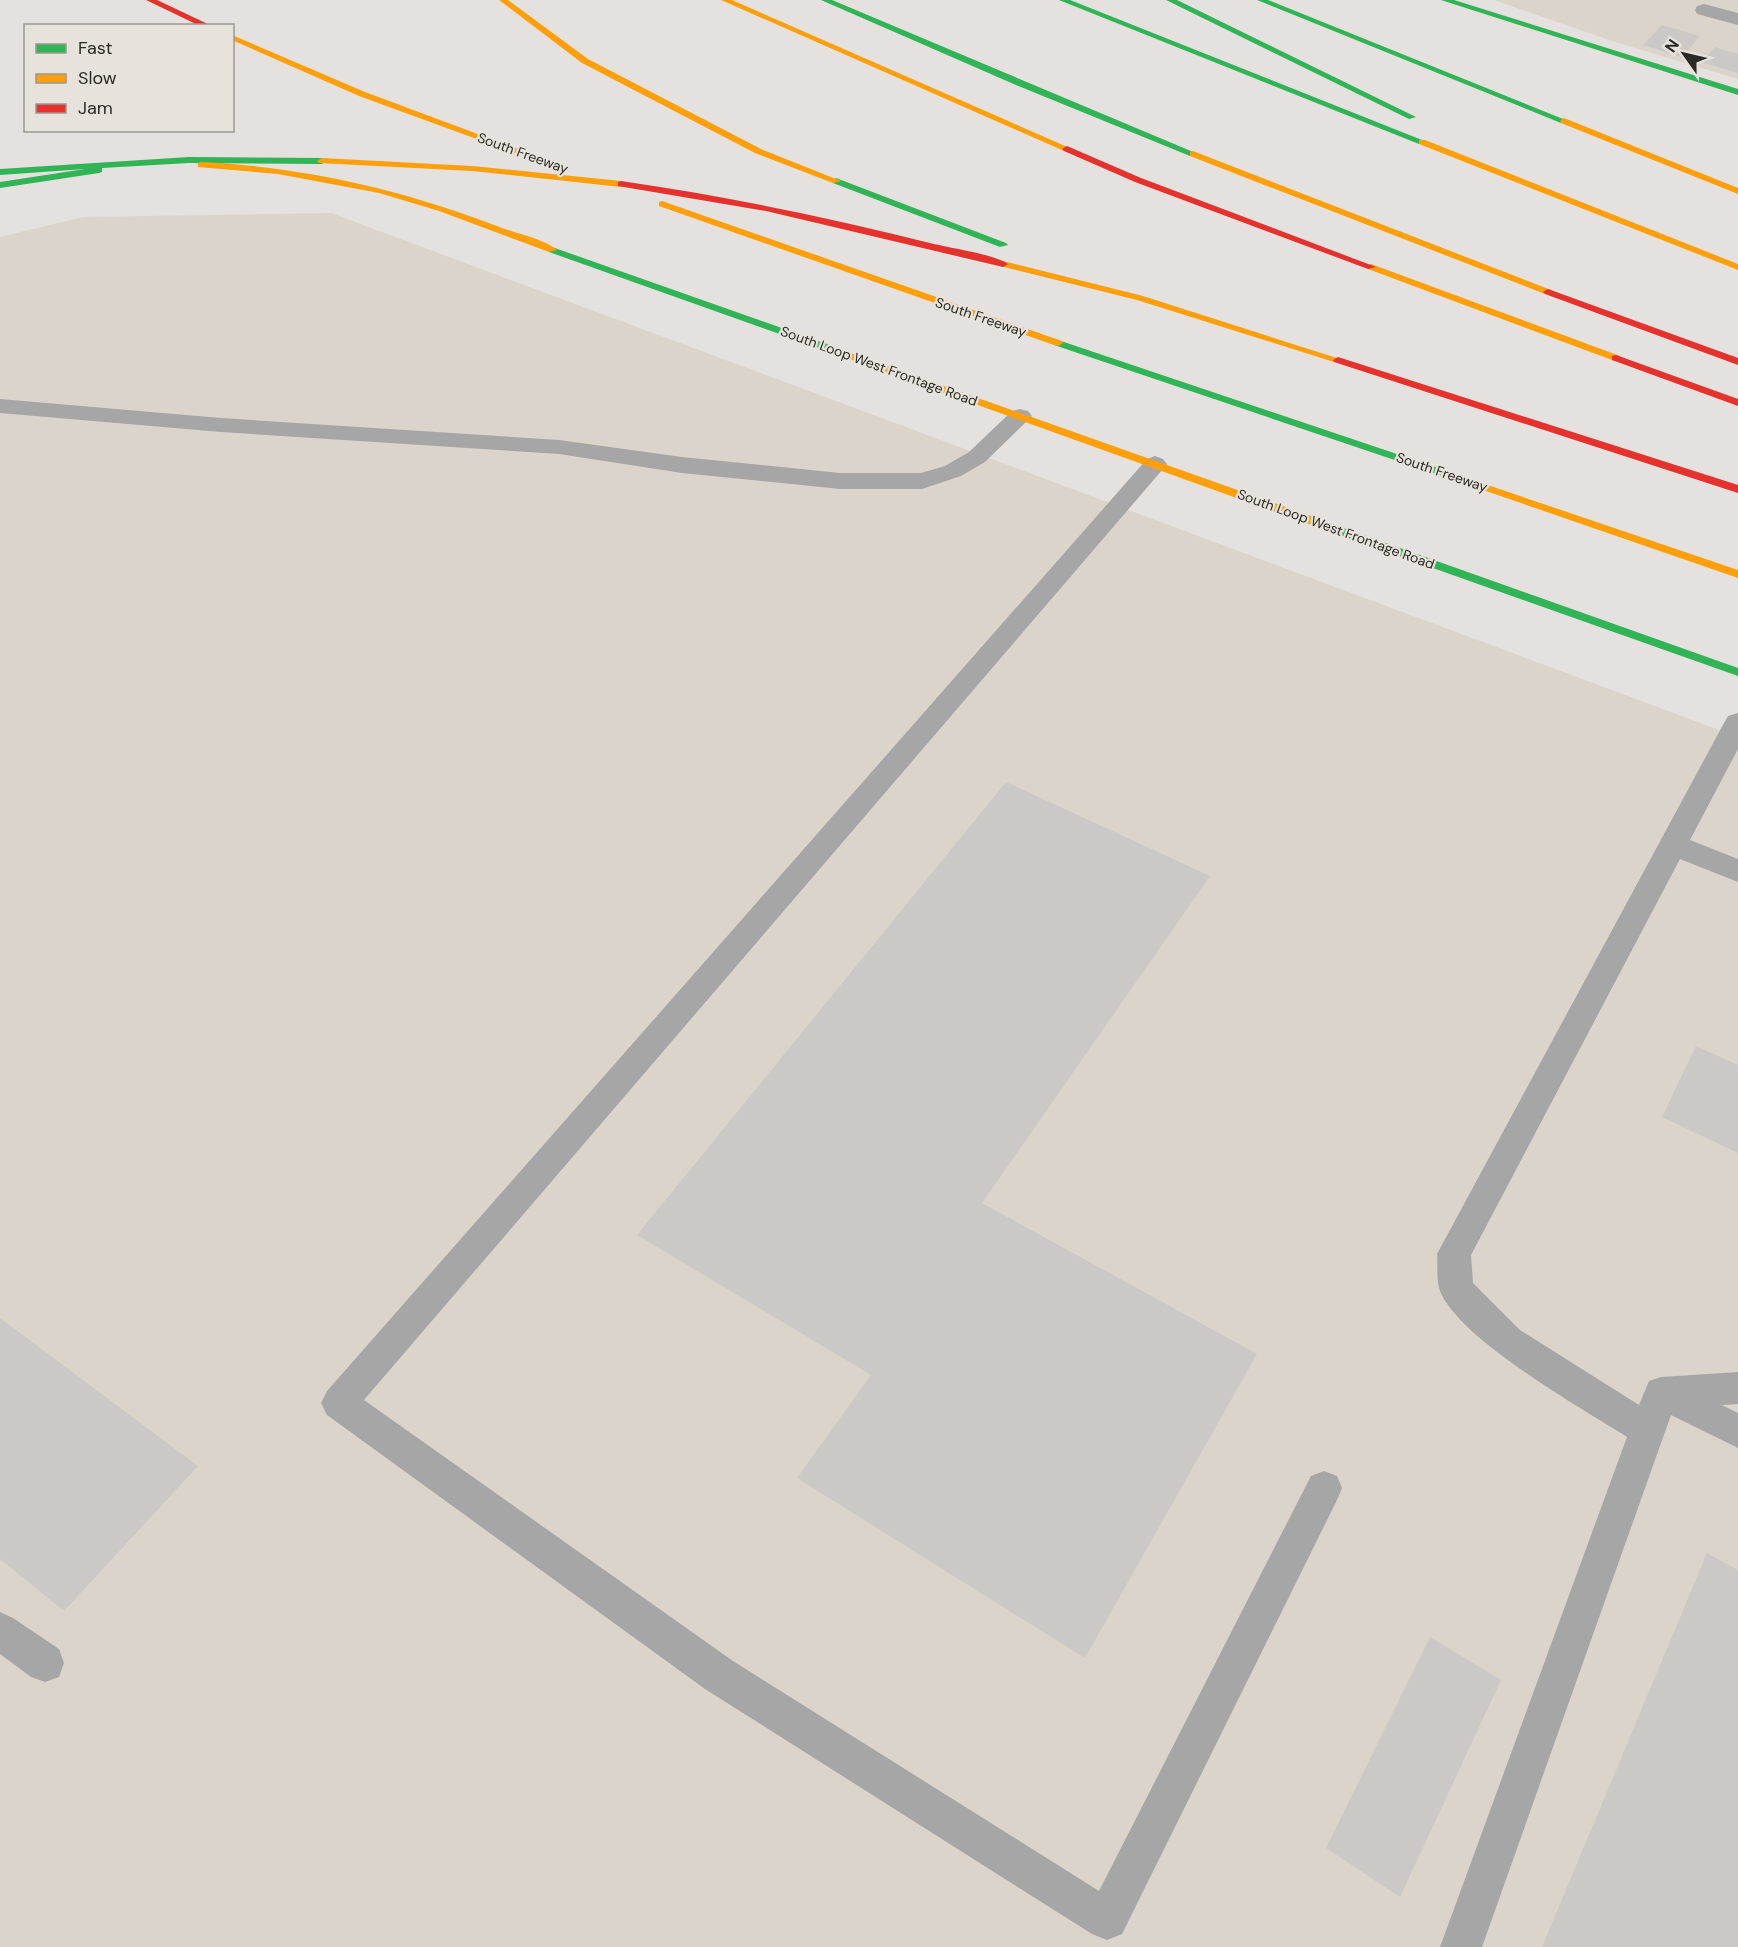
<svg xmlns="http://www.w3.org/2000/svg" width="1738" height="1947" font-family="'DM Sans',sans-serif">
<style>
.built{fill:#dbd4cb}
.building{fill:#cbc8c6}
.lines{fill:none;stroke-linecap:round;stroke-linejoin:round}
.lane{fill:#a7a6a7;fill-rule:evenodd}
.fast{fill:#30b455;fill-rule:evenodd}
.slow{fill:#ff9f0a;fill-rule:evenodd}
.jam{fill:#e5322d;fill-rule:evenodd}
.labels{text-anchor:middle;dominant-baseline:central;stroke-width:4.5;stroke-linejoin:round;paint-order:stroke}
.far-street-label{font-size:14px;fill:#2b2926;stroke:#e7e2db}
</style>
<rect width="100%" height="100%" fill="#e4e1de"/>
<!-- built -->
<path class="built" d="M 1494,0 L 1738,0 L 1738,79 L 1609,40 Z
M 331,213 L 1738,737 L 1738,1947 L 0,1947 L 0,237 L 83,217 Z"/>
<!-- building -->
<path class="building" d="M 1662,25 L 1700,36 L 1682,57 L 1643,45 Z
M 1715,47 L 1738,54 L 1738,73 L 1701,62 Z
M 1006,782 L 1210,876 L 982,1203 L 1257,1354 L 1085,1658 L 797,1478 L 871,1375 L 637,1235 Z
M 1696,1046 L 1738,1065 L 1738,1153 L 1662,1117 Z
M 0,1318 L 198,1466 L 64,1611 L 0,1559 Z
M 1707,1553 L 1738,1570 L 1738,1947 L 1542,1947 Z
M 1430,1637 L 1501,1680 L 1400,1897 L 1326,1848 Z"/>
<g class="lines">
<!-- lane -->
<path class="lane" d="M 1704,4 L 1738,13 L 1738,25 L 1697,14 L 1695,10 L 1697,6 Z
M 0,399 L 221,418 L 559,440 L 682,457 L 840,473 L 921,473 L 945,466 L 969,452 L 1012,411 L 1020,409 L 1028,411 L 1032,416 L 985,462 L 961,476 L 922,489 L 840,489 L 682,473 L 559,454 L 221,432 L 0,413 Z
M 1155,456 L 1163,459 L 1167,464 L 1163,469 L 364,1400 L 733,1661 L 1099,1891 L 1311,1476 L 1324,1471 L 1337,1476 L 1342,1488 L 1337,1500 L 1122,1934 L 1107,1940 L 1092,1934 L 705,1689 L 327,1415 L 321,1403 L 327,1391 L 1147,459 Z
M 1738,713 L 1738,749 L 1690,840 L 1738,859 L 1738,882 L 1680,859 L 1471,1255 L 1473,1283 L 1520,1330 L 1639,1405 L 1649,1381 L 1661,1377 L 1738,1372 L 1738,1404 L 1722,1405 L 1738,1413 L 1738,1448 L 1671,1415 L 1482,1947 L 1440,1947 L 1627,1437 C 1581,1408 1459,1339 1440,1291 C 1436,1280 1438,1265 1437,1254 L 1724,723 L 1728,716 Z
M 0,1612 L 13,1618 L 59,1649 L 64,1663 L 59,1677 L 45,1682 L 31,1677 L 0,1654 Z"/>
<!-- fast -->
<path class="fast" d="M 821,0 L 832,0 L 1198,154 L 1190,156 L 1016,85 Z
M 1059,0 L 1070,0 L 1427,142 L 1419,144 Z
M 1166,0 L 1177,0 L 1416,117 L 1409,119 Z
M 1257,0 L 1268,0 L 1568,121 L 1561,123 Z
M 1441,0 L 1454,0 L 1738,89 L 1738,95 Z
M 189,157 L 322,158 L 327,161 L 322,164 L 189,163 L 102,168 L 102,172 L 99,173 L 0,188 L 0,182 L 85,169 L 0,175 L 0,169 Z
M 836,178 L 1006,243 L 1008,245 L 1000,247 L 833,183 L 831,181 Z
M 552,247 L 841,349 L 842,351 L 837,354 L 833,353 L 549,252 L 547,250 Z
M 1058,340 L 1462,476 L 1463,478 L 1462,480 L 1454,480 L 1054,345 L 1053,343 Z
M 1324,521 L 1738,668 L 1738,676 L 1320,528 L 1318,525 Z"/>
<!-- slow -->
<path class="slow" d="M 499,0 L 508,0 L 588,59 L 761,149 L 841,181 L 833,183 L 755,153 L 582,63 Z
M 721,0 L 732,0 L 1072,149 L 1064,151 Z
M 232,35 L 365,92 L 556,163 L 548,165 L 359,96 L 232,40 Z
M 1564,118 L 1738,188 L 1738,194 L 1561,123 L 1560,121 Z
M 1419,140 L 1425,140 L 1738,264 L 1738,270 L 1419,144 Z
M 1193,151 L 1551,290 L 1553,292 L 1545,294 L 1190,156 L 1190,152 Z
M 322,158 L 472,166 L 621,181 L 626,184 L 621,187 L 472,171 L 319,163 L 317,161 Z
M 201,162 C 305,167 405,190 502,228 C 519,234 544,239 557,250 L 549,252 L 439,211 L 379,193 L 278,174 L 198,167 L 198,163 Z
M 662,201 L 1062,341 L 1063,343 L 1058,346 L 1054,345 L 659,206 L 659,202 Z
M 1003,261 L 1143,296 L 1343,360 L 1342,362 L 1334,362 L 1137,300 L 1000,266 L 1000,262 Z
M 1371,264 L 1620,356 L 1621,358 L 1616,361 L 1612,360 L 1368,269 L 1368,265 Z
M 837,348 L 1328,522 L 1330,525 L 1328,528 L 1320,528 L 833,353 L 833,349 Z
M 1458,475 L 1738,570 L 1738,578 L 1454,480 L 1454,476 Z"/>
<!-- jam -->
<path class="jam" d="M 146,0 L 157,0 L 212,26 L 200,26 Z
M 1067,146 L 1141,178 L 1376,267 L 1368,269 L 1135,182 L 1064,151 L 1062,149 Z
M 621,181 C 726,196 830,218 934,244 C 951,248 996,255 1008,264 L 1003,267 L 766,211 L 618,186 L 618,182 Z
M 1548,289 L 1738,358 L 1738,365 L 1545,294 L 1543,292 Z
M 1616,355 L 1738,399 L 1738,406 L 1612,360 L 1612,356 Z
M 1338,357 L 1738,485 L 1738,493 L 1334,362 L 1333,360 Z"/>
</g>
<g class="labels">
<!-- far-street labels -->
<g class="far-street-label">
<text transform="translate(523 153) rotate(20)">South Freeway</text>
<text transform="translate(981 317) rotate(19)">South Freeway</text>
<text transform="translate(879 366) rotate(20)">South Loop West Frontage Road</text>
<text transform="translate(1442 472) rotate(19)">South Freeway</text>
<text transform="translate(1336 529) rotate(20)">South Loop West Frontage Road</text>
</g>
</g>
<!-- legend -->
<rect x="24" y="24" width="210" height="108" fill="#e7e2db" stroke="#9c9893" stroke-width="1.5"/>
<rect x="36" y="44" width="30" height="9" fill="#30b455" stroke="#9c9893" stroke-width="1.5"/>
<text x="78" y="54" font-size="18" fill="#2b2926">Fast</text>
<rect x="36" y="74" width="30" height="9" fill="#ff9f0a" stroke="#9c9893" stroke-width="1.5"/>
<text x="78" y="84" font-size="18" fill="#2b2926">Slow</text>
<rect x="36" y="104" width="30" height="9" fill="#e5322d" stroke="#9c9893" stroke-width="1.5"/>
<text x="78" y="114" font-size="18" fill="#2b2926">Jam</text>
<!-- north arrow -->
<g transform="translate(1684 54) rotate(304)" stroke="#e7e2db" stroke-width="4.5" paint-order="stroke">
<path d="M0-4.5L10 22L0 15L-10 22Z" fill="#2b2926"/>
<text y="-9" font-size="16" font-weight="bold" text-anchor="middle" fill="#2b2926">N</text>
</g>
</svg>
